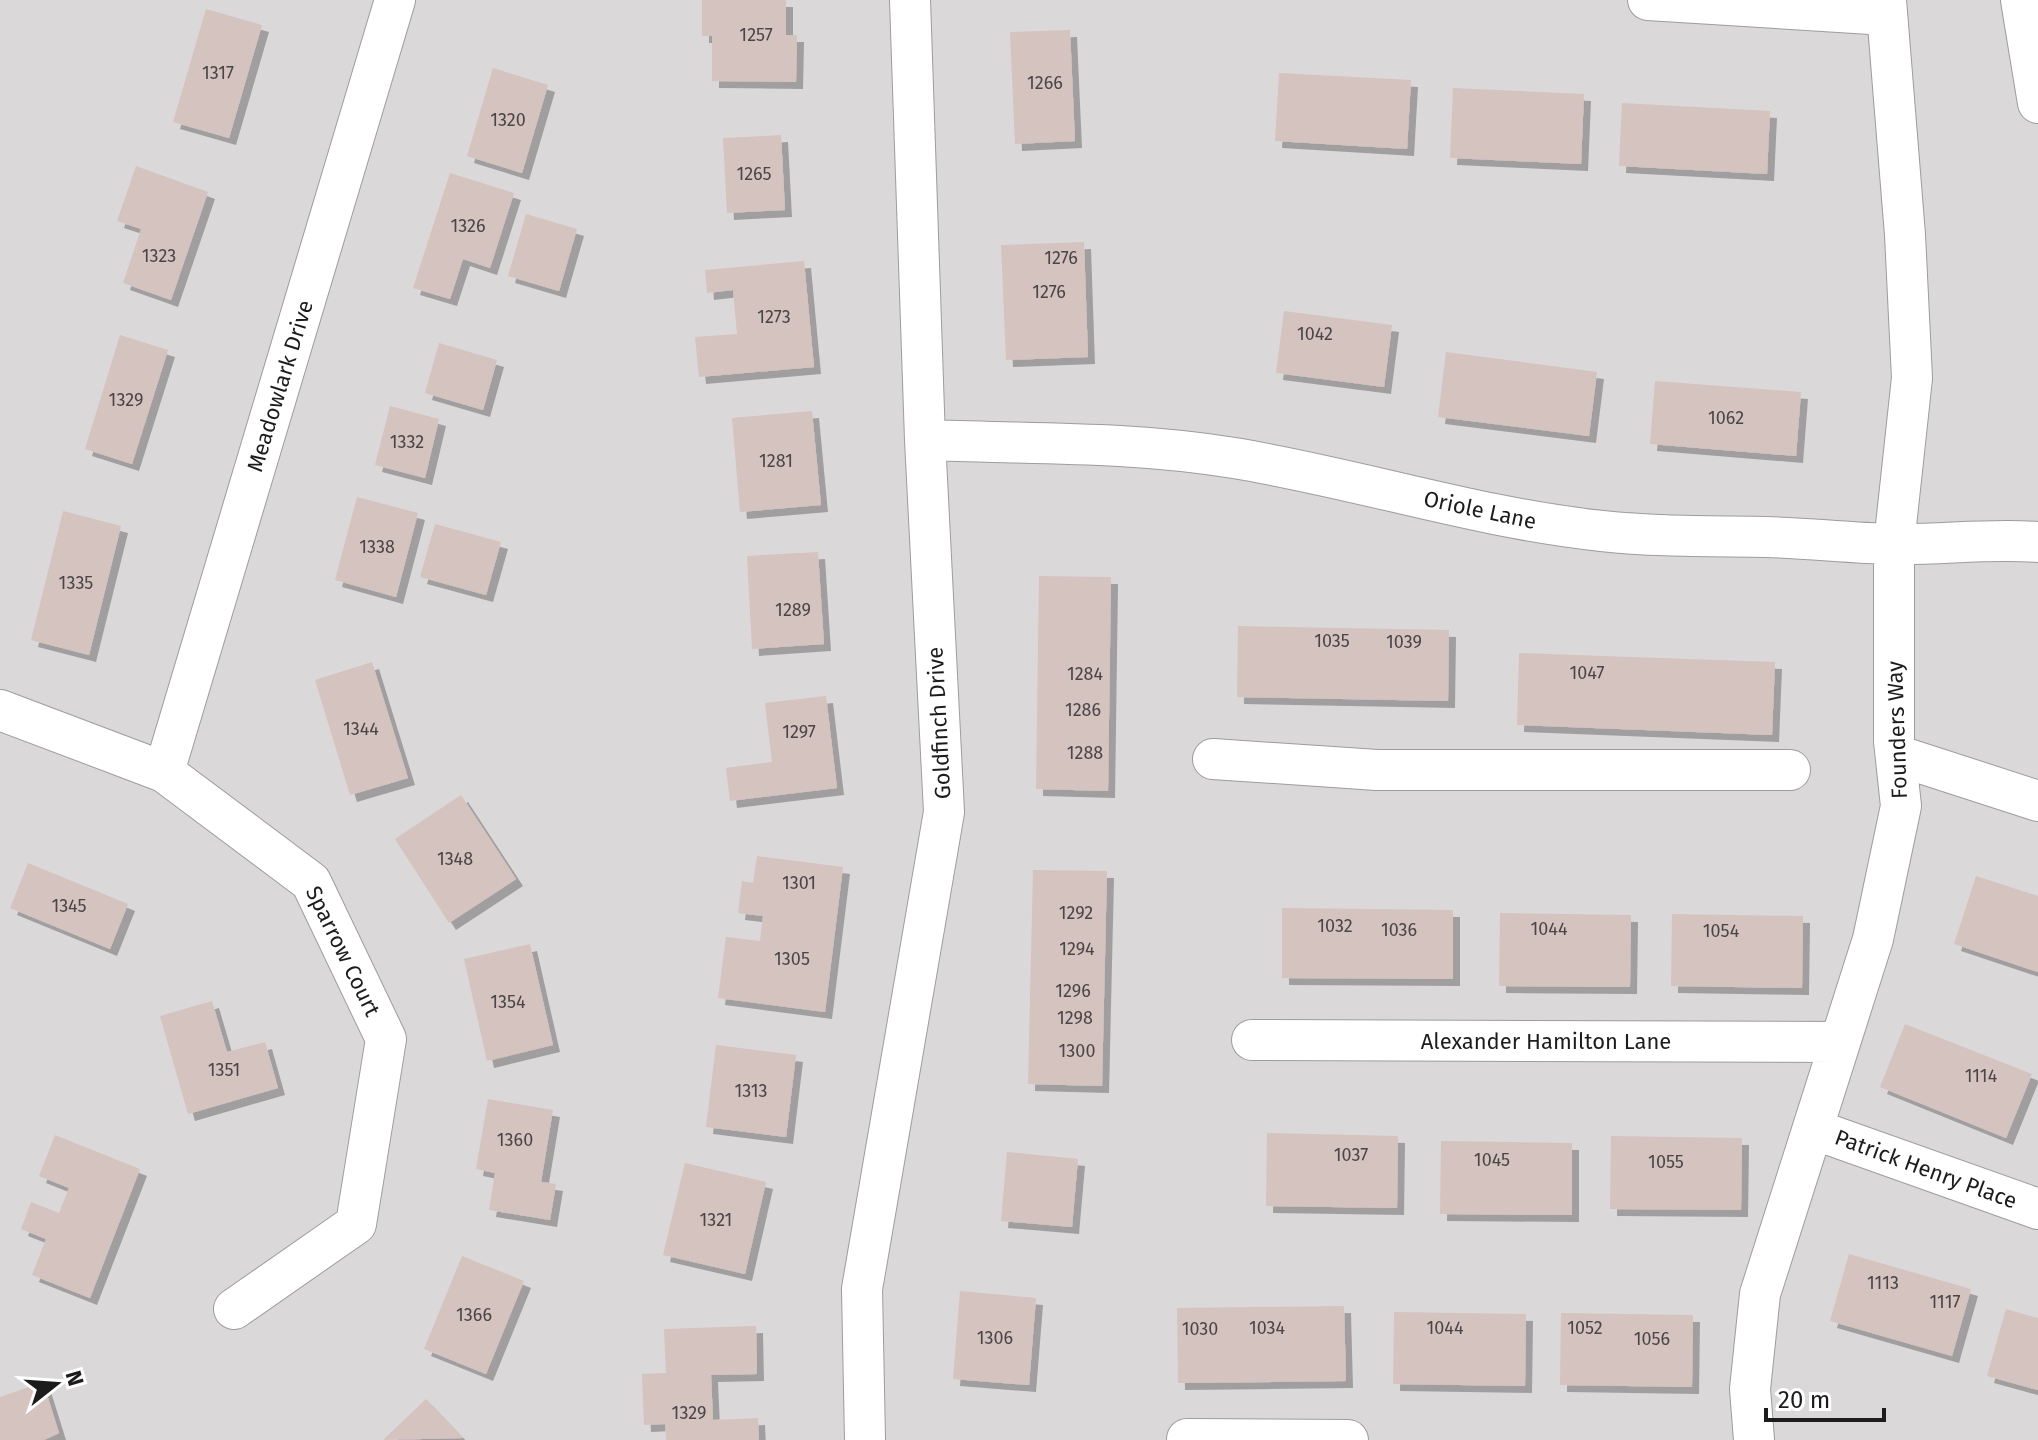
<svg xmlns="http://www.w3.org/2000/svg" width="2038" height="1440" font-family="'Fira Sans',sans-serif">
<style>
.residential{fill:#dad8d9}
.building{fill:#d5c3c0;filter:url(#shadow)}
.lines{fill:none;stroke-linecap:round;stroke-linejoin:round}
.minor-casing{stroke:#9d9d9d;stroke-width:42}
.minor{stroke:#fff;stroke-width:40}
.labels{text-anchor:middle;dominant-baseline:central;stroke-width:6;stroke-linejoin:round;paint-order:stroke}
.number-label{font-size:18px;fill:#4a4645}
.street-label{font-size:22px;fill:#1c1c1c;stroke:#fff}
</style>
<defs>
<filter id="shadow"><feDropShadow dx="7" dy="7" stdDeviation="0" flood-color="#0004"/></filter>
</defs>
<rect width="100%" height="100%" fill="#eee5e0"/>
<!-- residential -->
<path class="residential" d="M 0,0 L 2038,0 L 2038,1440 L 0,1440 Z"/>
<!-- building -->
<path class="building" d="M 702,0 L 786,0 L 786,35 L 797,35 L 796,82 L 712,81 L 712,36 L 702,36 Z
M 206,9 L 262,25 L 229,138 L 173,122 Z
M 1070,30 L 1075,141 L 1015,144 L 1010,32 Z
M 493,68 L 548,85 L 522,173 L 467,156 Z
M 1279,73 L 1411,80 L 1407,149 L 1275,141 Z
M 1453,88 L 1584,94 L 1581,164 L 1450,158 Z
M 1622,103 L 1770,111 L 1767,174 L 1619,166 Z
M 781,135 L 785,210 L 727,213 L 723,138 Z
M 136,166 L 208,192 L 171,300 L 123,283 L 141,229 L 117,221 Z
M 450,173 L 514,193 L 490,268 L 463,259 L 450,299 L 413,288 Z
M 526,214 L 577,229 L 559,291 L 508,276 Z
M 1084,242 L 1088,357 L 1006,360 L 1001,245 Z
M 804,261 L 814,367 L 699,377 L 695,337 L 737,334 L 733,290 L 707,293 L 705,270 Z
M 1284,311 L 1392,325 L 1384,387 L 1276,373 Z
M 120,335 L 168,350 L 132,464 L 85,449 Z
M 439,343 L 497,360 L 483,410 L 425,393 Z
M 1446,352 L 1597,372 L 1589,436 L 1438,417 Z
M 1655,381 L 1801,392 L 1796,456 L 1650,444 Z
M 390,406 L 439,419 L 425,478 L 375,465 Z
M 812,411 L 821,505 L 740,512 L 732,418 Z
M 357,497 L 418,513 L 396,597 L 335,580 Z
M 63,511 L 121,526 L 89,655 L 31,640 Z
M 435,524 L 501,542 L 486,595 L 420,577 Z
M 818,552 L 824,644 L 752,649 L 747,556 Z
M 1039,576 L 1111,577 L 1108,791 L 1036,789 Z
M 1238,626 L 1449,630 L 1448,701 L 1237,697 Z
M 1519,653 L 1775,662 L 1772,735 L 1517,725 Z
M 372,662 L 408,778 L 350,795 L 315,680 Z
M 826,696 L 837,788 L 730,801 L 726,768 L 772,762 L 765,703 Z
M 461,795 L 516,879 L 449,923 L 395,839 Z
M 757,856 L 843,867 L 825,1012 L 718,998 L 726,937 L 760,941 L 763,916 L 738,913 L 742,881 L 753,883 Z
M 28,863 L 128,904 L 110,949 L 10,908 Z
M 1033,870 L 1107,871 L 1102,1086 L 1028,1084 Z
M 1976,876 L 2038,896 L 2038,972 L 1954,944 Z
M 1282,908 L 1453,910 L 1453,979 L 1282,978 Z
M 1500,913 L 1631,915 L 1630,987 L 1499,986 Z
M 1672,914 L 1803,916 L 1802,988 L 1671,986 Z
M 530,944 L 553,1045 L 487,1061 L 464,959 Z
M 212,1001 L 227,1052 L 265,1042 L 278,1088 L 188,1114 L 160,1016 Z
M 1905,1024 L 2032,1074 L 2006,1138 L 1880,1087 Z
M 716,1045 L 796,1055 L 786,1137 L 706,1127 Z
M 488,1099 L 553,1110 L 541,1182 L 556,1184 L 550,1220 L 489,1210 L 495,1173 L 476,1169 Z
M 1267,1133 L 1398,1136 L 1397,1208 L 1266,1206 Z
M 55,1135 L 140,1169 L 90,1298 L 32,1275 L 46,1239 L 21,1229 L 31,1202 L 59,1213 L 69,1188 L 39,1176 Z
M 1611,1136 L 1742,1138 L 1741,1210 L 1610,1209 Z
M 1441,1141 L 1572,1143 L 1572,1215 L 1440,1214 Z
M 1007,1152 L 1078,1159 L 1072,1227 L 1001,1221 Z
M 685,1163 L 766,1182 L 745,1274 L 663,1255 Z
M 1849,1254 L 1971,1289 L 1952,1356 L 1830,1321 Z
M 462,1256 L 524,1281 L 486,1374 L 424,1349 Z
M 960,1291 L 1036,1298 L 1029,1385 L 953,1379 Z
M 1344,1306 L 1346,1381 L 1178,1383 L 1177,1308 Z
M 2006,1309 L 2038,1318 L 2038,1390 L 1987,1376 Z
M 1394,1312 L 1526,1314 L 1525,1386 L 1393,1384 Z
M 1561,1313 L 1693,1315 L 1692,1387 L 1560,1385 Z
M 756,1326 L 757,1374 L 711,1375 L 713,1420 L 758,1418 L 759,1440 L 666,1440 L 665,1424 L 644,1425 L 642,1374 L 666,1373 L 664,1329 Z
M 43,1382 L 59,1433 L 44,1440 L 0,1440 L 0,1397 Z
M 426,1399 L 463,1438 L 383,1440 Z"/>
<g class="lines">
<defs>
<path id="minor" d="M 1648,0 L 1887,15
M 2021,0 L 2038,103
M 925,440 C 1029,444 1131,441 1234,458 C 1357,478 1477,518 1602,531 C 1657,537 1711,536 1766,537 C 1808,538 1850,543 1893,544 C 1941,545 1990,538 2038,542
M 0,710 L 164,772 L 311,882 L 386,1039 L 356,1224 L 234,1309
M 1896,755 L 2038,801
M 1213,759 L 1377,770 L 1790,770
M 164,772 L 395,0
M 1252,1040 L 1840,1042
M 1813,1129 L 2038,1209
M 1187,1439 L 1348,1440
M 865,1440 L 862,1289 L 944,812 L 925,440 L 910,0
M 1754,1440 L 1750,1389 L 1760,1294 L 1873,939 L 1901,806 L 1894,741 L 1894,544 L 1912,378 L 1905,235 L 1886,0"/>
</defs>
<!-- minor casing -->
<use href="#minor" class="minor-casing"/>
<!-- minor -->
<use href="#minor" class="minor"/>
</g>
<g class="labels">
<!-- number labels -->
<g class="number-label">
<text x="756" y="35">1257</text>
<text x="218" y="73">1317</text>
<text x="1045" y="83">1266</text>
<text x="508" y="120">1320</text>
<text x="754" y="174">1265</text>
<text x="468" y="226">1326</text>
<text x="159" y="256">1323</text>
<text x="1061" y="258">1276</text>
<text x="1049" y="292">1276</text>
<text x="774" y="317">1273</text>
<text x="1315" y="334">1042</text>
<text x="126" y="400">1329</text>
<text x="1726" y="418">1062</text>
<text x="407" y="442">1332</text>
<text x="776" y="461">1281</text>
<text x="377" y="547">1338</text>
<text x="76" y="583">1335</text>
<text x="793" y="610">1289</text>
<text x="1332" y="641">1035</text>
<text x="1404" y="642">1039</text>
<text x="1587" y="673">1047</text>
<text x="1085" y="674">1284</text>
<text x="1083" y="710">1286</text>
<text x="361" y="729">1344</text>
<text x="799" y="732">1297</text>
<text x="1085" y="753">1288</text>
<text x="455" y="859">1348</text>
<text x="799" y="883">1301</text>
<text x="69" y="906">1345</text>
<text x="1076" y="913">1292</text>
<text x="1335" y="926">1032</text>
<text x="1549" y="929">1044</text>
<text x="1399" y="930">1036</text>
<text x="1721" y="931">1054</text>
<text x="1077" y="949">1294</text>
<text x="792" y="959">1305</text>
<text x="1073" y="991">1296</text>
<text x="508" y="1002">1354</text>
<text x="1075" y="1018">1298</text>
<text x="1077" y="1051">1300</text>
<text x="224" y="1070">1351</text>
<text x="1981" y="1076">1114</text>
<text x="751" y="1091">1313</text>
<text x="515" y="1140">1360</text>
<text x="1351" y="1155">1037</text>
<text x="1492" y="1160">1045</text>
<text x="1666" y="1162">1055</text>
<text x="716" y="1220">1321</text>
<text x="1883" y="1283">1113</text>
<text x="1945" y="1302">1117</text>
<text x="474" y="1315">1366</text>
<text x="1267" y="1328">1034</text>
<text x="1445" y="1328">1044</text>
<text x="1585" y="1328">1052</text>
<text x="1200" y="1329">1030</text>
<text x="995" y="1338">1306</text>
<text x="1652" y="1339">1056</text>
<text x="689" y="1413">1329</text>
</g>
<!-- street labels -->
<g class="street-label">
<text transform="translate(280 386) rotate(-73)">Meadowlark Drive</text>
<text transform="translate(1480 510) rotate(12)">Oriole Lane</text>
<text transform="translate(939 723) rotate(-93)">Goldfinch Drive</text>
<text transform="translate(1897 730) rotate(-92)">Founders Way</text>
<text transform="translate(343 951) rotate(64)">Sparrow Court</text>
<text x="1546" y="1041">Alexander Hamilton Lane</text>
<text transform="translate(1926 1169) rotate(20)">Patrick Henry Place</text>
</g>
</g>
<!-- north arrow -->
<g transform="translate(56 1384) rotate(73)" stroke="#ffffff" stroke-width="6" paint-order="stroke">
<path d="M0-6L14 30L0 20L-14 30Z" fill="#1c1c1c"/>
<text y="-12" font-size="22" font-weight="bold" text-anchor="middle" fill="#1c1c1c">N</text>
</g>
<!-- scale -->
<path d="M1766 1408v12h118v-12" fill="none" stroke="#1c1c1c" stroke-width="4"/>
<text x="1778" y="1408" font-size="24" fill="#1c1c1c" stroke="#ffffff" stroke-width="6" paint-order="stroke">20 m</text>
</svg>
